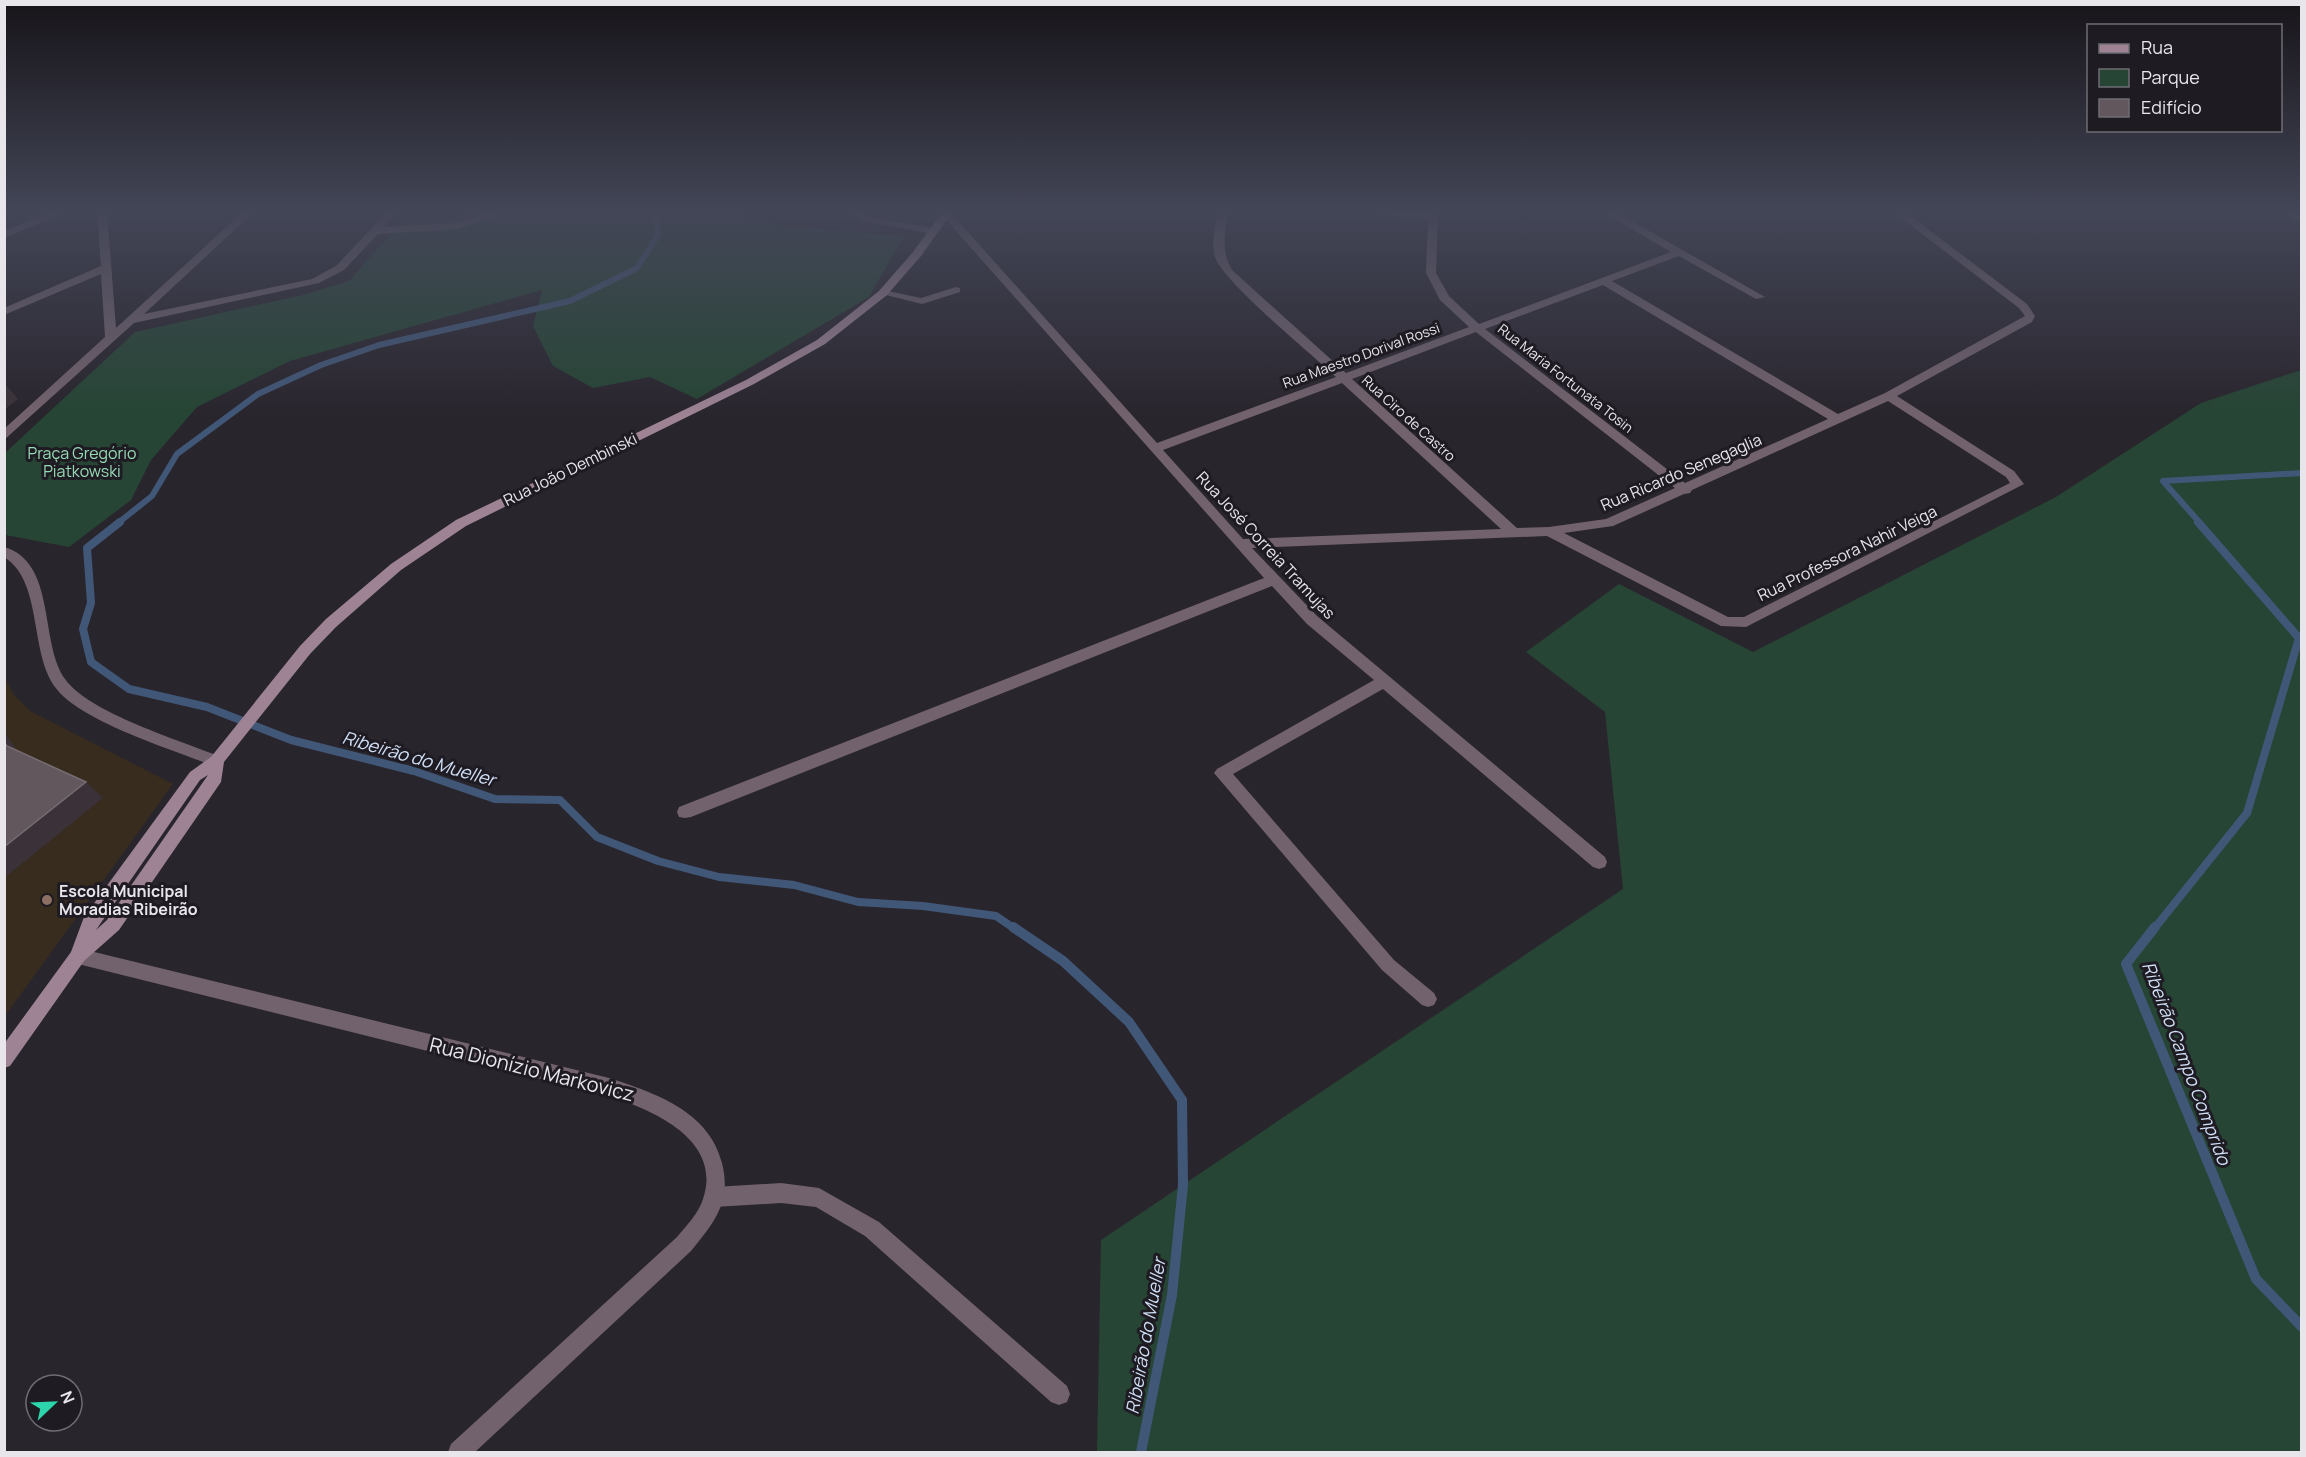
<svg xmlns="http://www.w3.org/2000/svg" width="2306" height="1457" font-family="Manrope,sans-serif">
<style>
.education{fill:#382c1e}
.green{fill:#264534}
.lines{fill:none;stroke-linecap:round;stroke-linejoin:round}
.stream-far2{stroke:#415777;stroke-width:6}
.stream-far1{stroke:#415777;stroke-width:8}
.stream{stroke:#415777;stroke-width:10}
.lane{fill:#72626d;fill-rule:evenodd}
.street{fill:#72626d;fill-rule:evenodd}
.secondary{fill:#9d8394;fill-rule:evenodd}
.shaded-wall{fill:#3a3238}
.building{fill:#61575c;stroke:#766d73;stroke-width:1.5}
.education-dot{fill:#8d6e63;stroke:#1f1b23;stroke-width:2}
.labels{text-anchor:middle;dominant-baseline:central;stroke-width:6;stroke-linejoin:round;paint-order:stroke}
.far-street-label{font-size:14px;fill:#e8e5eb;stroke:#1f1b23}
.park-label{font-size:16px;fill:#95dbb4;stroke:#1f1b23}
.street-label{font-size:16px;fill:#e8e5eb;stroke:#1f1b23}
.poi-label{font-size:16px;font-weight:bold;fill:#e8e5eb;stroke:#1f1b23;text-anchor:start}
.water-label{font-size:18px;font-style:italic;fill:#cfdff6;stroke:#1f1b23}
.near-street-label{font-size:20px;fill:#e8e5eb;stroke:#1f1b23}
</style>
<rect width="100%" height="100%" fill="#29252d"/>
<!-- education -->
<path class="education" d="M 4,660 L 7,682 L 14,695 L 30,711 L 173,784 L 5,1016 Z"/>
<!-- green -->
<path class="green" d="M 465,211 L 745,211 L 749,220 L 789,227 L 904,236 L 869,297 L 697,399 L 650,377 L 593,388 L 553,366 L 533,326 L 542,290 L 290,361 L 197,407 L 151,460 L 131,500 L 69,547 L 5,535 L 5,453 L 135,332 L 303,295 L 349,281 L 405,217 L 456,219 Z
M 2301,370 L 2301,1452 L 1097,1452 L 1101,1240 L 1623,889 L 1605,712 L 1526,652 L 1619,584 L 1753,652 L 2056,497 L 2201,403 Z"/>
<g class="lines">
<!-- stream-far2 -->
<path class="stream-far2" d="M 118,523 L 152,496 L 177,454 L 258,394 L 321,365 L 379,345 L 570,301 L 637,268 L 658,235 L 656,211
M 2200,523 L 2163,481 L 2302,473"/>
<!-- stream-far1 -->
<path class="stream-far1" d="M 120,522 L 87,548 L 91,603 L 83,629 L 91,662 L 129,689 L 207,707 L 291,740 L 414,771 L 495,799 L 560,800 L 597,837 L 658,861 L 719,877 L 794,885 L 858,902 L 923,906 L 996,916 L 1015,929
M 2154,929 L 2247,813 L 2299,638 L 2198,522"/>
<!-- stream -->
<path class="stream" d="M 1013,927 L 1063,961 L 1129,1022 L 1182,1100 L 1183,1185 L 1172,1295 L 1141,1452
M 2155,927 L 2126,964 L 2256,1279 L 2302,1327"/>
<!-- lane -->
<path class="lane" d="M 848,211 L 860,211 L 869,217 L 934,228 L 939,231 L 934,234 L 862,221 Z
M 956,287 L 960,288 L 960,292 L 922,304 L 878,293 L 883,290 L 921,298 Z
M 781,1183 L 819,1188 L 879,1222 L 1067,1386 L 1070,1394 L 1067,1402 L 1059,1405 L 1051,1402 L 865,1236 L 816,1207 L 781,1203 L 714,1207 L 707,1204 L 704,1197 L 707,1190 L 714,1187 Z"/>
<!-- street -->
<path class="street" d="M 55,211 L 69,211 L 4,238 L 4,231 Z
M 97,211 L 107,211 L 116,328 L 244,211 L 255,211 L 144,314 L 312,279 L 336,266 L 388,211 L 399,211 L 384,227 L 457,223 L 493,211 L 509,211 L 458,229 L 378,234 L 344,270 L 319,283 L 134,323 L 4,440 L 4,429 L 105,337 L 101,274 L 4,315 L 4,308 L 101,266 Z
M 1219,211 L 1229,211 C 1224,232 1221,251 1232,270 L 1346,373 L 1469,327 L 1440,300 L 1426,273 L 1428,220 L 1373,214 L 1368,211 L 1428,214 L 1428,211 L 1438,211 L 1436,273 L 1449,296 L 1479,324 L 1671,252 L 1601,211 L 1614,211 L 1765,297 L 1756,299 L 1679,256 L 1612,281 L 1838,414 L 1885,393 L 2025,316 L 2019,308 L 1892,211 L 1904,211 L 2027,304 L 2035,316 L 2032,322 L 1897,396 L 2014,471 L 2024,484 L 1746,627 L 1721,626 L 1547,536 L 1252,548 L 1317,616 L 1605,857 L 1607,862 L 1605,867 L 1599,869 L 1593,867 L 1383,689 L 1233,774 L 1394,960 L 1434,993 L 1437,999 L 1434,1005 L 1428,1007 L 1422,1005 L 1382,970 L 1214,773 L 1217,769 L 1374,680 L 1307,624 L 1272,586 L 691,817 L 685,818 L 679,817 L 677,812 L 679,807 L 1264,578 L 941,214 L 950,212 L 1157,443 L 1336,377 C 1312,354 1223,282 1215,257 C 1211,242 1215,226 1219,211 ZM 1603,285 L 1828,419 L 1685,483 L 1485,329 ZM 1476,332 L 1675,488 L 1606,519 L 1549,527 L 1517,528 L 1352,379 ZM 1342,383 L 1501,529 L 1243,539 L 1163,450 ZM 1888,401 L 2006,477 L 2010,483 L 1744,617 L 1728,617 L 1564,533 L 1613,526 L 1684,494 L 1690,493 L 1692,490 Z
M 2279,211 L 2292,211 L 2302,217 L 2302,224 Z
M 4,547 C 57,562 39,643 65,679 C 89,713 182,741 221,757 L 224,761 L 221,765 L 211,765 C 171,749 79,721 55,687 C 29,651 43,581 4,557 Z
M 78,948 L 609,1078 C 655,1093 709,1111 722,1163 C 725,1175 726,1188 723,1200 C 717,1220 704,1235 691,1251 L 475,1452 L 448,1452 L 451,1444 L 677,1237 C 686,1226 699,1213 703,1199 C 723,1140 653,1110 609,1096 L 78,964 L 72,961 L 69,956 L 72,951 Z"/>
<!-- secondary -->
<path class="secondary" d="M 943,211 L 953,211 L 921,256 L 887,295 L 825,344 L 754,384 L 466,526 L 401,570 L 336,627 L 310,654 L 224,762 L 221,782 L 119,930 L 84,961 L 10,1066 L 4,1068 L 4,1044 L 71,952 L 84,917 L 190,772 L 211,757 L 300,646 L 326,619 L 391,564 L 456,520 L 746,380 L 817,340 L 879,291 L 913,252 ZM 208,775 L 107,920 L 96,930 L 200,780 Z"/>
</g>
<!-- shaded-wall -->
<path class="shaded-wall" d="M 4,383 L 18,399 L 4,410 Z
M 4,732 L 25,762 L 7,746 L 4,742 Z
M 86,782 L 103,798 L 4,878 L 4,847 Z"/>
<!-- building -->
<path class="building" d="M 4,742 L 7,746 L 86,782 L 4,847 Z"/>
<!-- sky -->
<linearGradient id="sky" x2="0" y2="1"><stop stop-color="#171419"/><stop offset="0.51" stop-color="#434657"/><stop offset="1" stop-color="#434657" stop-opacity="0"/></linearGradient>
<rect width="2306" height="415" fill="url(#sky)"/>
<!-- markers -->
<circle class="education-dot" cx="47" cy="900" r="6"/>
<g class="labels">
<!-- far-street labels -->
<g class="far-street-label">
<text transform="translate(1361 355) rotate(-20)">Rua Maestro Dorival Rossi</text>
<text transform="translate(1566 378) rotate(38)">Rua Maria Fortunata Tosin</text>
<text transform="translate(1409 418) rotate(42)">Rua Ciro de Castro</text>
</g>
<!-- park labels -->
<g class="park-label">
<text x="82" y="453">Praça Gregório<tspan x="82" dy="18">Piatkowski</tspan></text>
</g>
<!-- street labels -->
<g class="street-label">
<text transform="translate(570 469) rotate(-26)">Rua João Dembinski</text>
<text transform="translate(1681 472) rotate(-23)">Rua Ricardo Senegaglia</text>
<text transform="translate(1266 545) rotate(47)">Rua José Correia Tramujas</text>
<text transform="translate(1847 553) rotate(-26)">Rua Professora Nahir Veiga</text>
</g>
<!-- poi labels -->
<g class="poi-label">
<text x="59" y="891">Escola Municipal<tspan x="59" dy="18">Moradias Ribeirão</tspan></text>
</g>
<!-- water labels -->
<g class="water-label">
<text transform="translate(419 758) rotate(16)">Ribeirão do Mueller</text>
<text transform="translate(2187 1063) rotate(69)">Ribeirão Campo Comprido</text>
<text transform="translate(1145 1336) rotate(-80)">Ribeirão do Mueller</text>
</g>
<!-- near-street labels -->
<g class="near-street-label">
<text transform="translate(532 1069) rotate(14)">Rua Dionízio Markovicz</text>
</g>
</g>
<!-- border -->
<rect width="2306" height="1457" fill="none" stroke="#e8e5eb" stroke-width="12"/>
<!-- legend -->
<rect x="2087" y="24" width="195" height="108" fill="#1f1b23" stroke="#6f6c73" stroke-width="1.5"/>
<rect x="2099" y="44" width="30" height="9" fill="#9d8394" stroke="#6f6c73" stroke-width="1.5"/>
<text x="2141" y="54" font-size="18" fill="#e8e5eb">Rua</text>
<rect x="2099" y="69" width="30" height="18" fill="#264534" stroke="#6f6c73" stroke-width="1.5"/>
<text x="2141" y="84" font-size="18" fill="#e8e5eb">Parque</text>
<rect x="2099" y="99" width="30" height="18" fill="#61575c" stroke="#6f6c73" stroke-width="1.5"/>
<text x="2141" y="114" font-size="18" fill="#e8e5eb">Edifício</text>
<!-- north arrow -->
<g transform="translate(54 1403) rotate(67)"><circle r="28" fill="#1f1b23" stroke="#6f6c73" stroke-width="1.5"/>
<path d="M0-4.5L10 22L0 15L-10 22Z" fill="#2cd5ab"/>
<text y="-9" font-size="16" font-weight="bold" text-anchor="middle" fill="#e8e5eb">N</text>
</g>
</svg>
